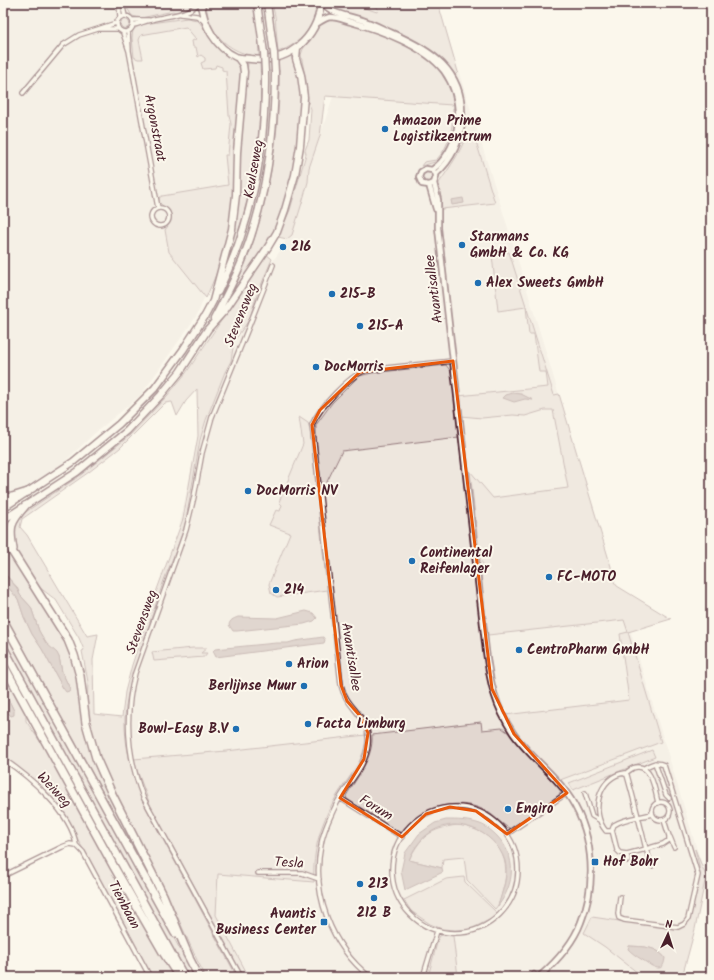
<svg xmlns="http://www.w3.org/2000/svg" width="714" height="980" font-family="Kalam,sans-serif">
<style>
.built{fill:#eee7de}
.green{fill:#e2d7d0;stroke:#967b7e;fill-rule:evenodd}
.water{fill:#bfadaa;stroke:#907477}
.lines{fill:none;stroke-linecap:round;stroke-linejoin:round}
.minor-casing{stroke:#4a1f2b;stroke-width:6}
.tertiary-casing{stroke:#4a1f2b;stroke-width:8}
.trunk-casing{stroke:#4a1f2b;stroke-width:9}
.motorway-casing{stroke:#4a1f2b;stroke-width:10}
.minor{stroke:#fbf7ec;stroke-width:3.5}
.tertiary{stroke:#fbf7ec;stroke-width:4.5}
.trunk{stroke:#fbf7ec;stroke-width:6}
.motorway{stroke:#fbf7ec;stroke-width:7}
.trunk-bridge-casing{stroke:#4a1f2b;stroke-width:9;stroke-linecap:butt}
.trunk-bridge{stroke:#fbf7ec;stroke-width:6}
.marked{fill:none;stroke:#e8590c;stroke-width:3;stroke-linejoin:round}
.poi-dot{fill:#1f6fb2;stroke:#fbf7ec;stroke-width:1.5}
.labels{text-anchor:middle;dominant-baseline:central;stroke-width:4;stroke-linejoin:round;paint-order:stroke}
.poi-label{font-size:14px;font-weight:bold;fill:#4a1f2b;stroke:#fbf7ec;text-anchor:start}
.street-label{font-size:14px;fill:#4a1f2b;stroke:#fbf7ec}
</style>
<rect width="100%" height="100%" fill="#fbf7ec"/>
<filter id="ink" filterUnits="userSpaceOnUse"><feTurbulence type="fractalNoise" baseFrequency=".025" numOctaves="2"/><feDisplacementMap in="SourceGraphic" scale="8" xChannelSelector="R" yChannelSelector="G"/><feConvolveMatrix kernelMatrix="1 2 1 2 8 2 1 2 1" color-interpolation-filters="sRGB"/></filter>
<g filter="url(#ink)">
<!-- built -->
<path class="built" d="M 3,3 L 193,3 L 194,20 L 237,70 L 234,208 L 224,251 L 197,315 L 141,395 L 95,433 L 61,465 L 8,498 L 3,495 Z
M 364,3 L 437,3 L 515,250 L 706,879 L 665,977 L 233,977 L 133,790 L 121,721 L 125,689 L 178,531 L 196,447 L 221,377 L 261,277 L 283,247 Z"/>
<!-- green -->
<path class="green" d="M 124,3 L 195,3 L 191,7 L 175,12 L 173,11 L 141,18 L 132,16 Z
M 203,3 L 253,3 L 258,36 L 259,57 C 239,54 224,46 213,29 C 212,26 209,23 209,20 C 207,14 208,8 203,3 Z
M 272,3 L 318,3 C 313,28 302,43 278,52 L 275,16 Z
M 327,3 L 349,3 L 377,12 L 378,8 L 365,3 L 438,3 L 458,72 L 455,75 L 460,87 C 454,77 448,66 440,59 C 420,42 386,26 361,17 C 350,13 335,13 327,3 Z
M 187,18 L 197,20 L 200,23 L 216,44 L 236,60 L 241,71 L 234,188 L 229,234 L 223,258 L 206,298 L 169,252 L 165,230 C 167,227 170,224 171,221 C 174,212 164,208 159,202 L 159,198 L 162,196 L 228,185 L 225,155 L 228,155 L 231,124 L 229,115 L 226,71 L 222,70 L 222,67 L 216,65 L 215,68 L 203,69 L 201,63 L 205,61 L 205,58 L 201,55 L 198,57 L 196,47 L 193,47 L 192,41 L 196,39 L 186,27 L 141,35 L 139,40 L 143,59 L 138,59 L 134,57 L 132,38 L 133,29 L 144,24 Z
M 336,19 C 368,29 419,42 441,70 C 449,80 452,91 456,103 L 452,105 L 325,96 L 320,136 L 309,168 L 308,182 L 302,203 L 292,235 L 287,239 L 278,237 L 290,210 L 306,154 L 305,150 L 309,140 L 311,109 L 308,101 L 306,81 L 301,55 L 303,49 L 323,22 Z
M120.5 24a4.5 4.5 0 1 1 9 0a4.5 4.5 0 1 1-9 0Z
M 291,55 L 299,81 L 301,103 L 298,150 L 287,199 L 273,235 L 226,304 C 234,287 243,271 249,254 C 264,212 273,169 277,126 C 279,105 280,83 278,62 L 279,60 Z
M 248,62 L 260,63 C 263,118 257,171 241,224 C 236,240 230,257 223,272 L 236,211 Z
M 453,108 L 457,110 C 456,133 452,144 439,163 L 435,162 L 421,166 L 424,162 L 436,160 C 450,146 453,127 453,108 Z
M 467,133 L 475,138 L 495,203 L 442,209 L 439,183 C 451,165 460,154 467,133 Z
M422.5 177a5.5 5.5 0 1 1 11 0a5.5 5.5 0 1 1-11 0Z
M 509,252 L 554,395 L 559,394 L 615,580 L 612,579 L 617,586 L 671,619 L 628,632 L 661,742 L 560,780 C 540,760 519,741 505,715 L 629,700 L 620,634 L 628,632 L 624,620 L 488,635 L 481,573 L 484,570 L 483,564 L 480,560 L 470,471 L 493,498 L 568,488 L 553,410 L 545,410 L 525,416 L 513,415 L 482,418 L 461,416 L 458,396 L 548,387 L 546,372 L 539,372 L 534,334 L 529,334 L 526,307 L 498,311 L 492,255 Z
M 266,254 L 272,259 L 257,295 L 249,320 L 234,341 L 231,361 L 225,372 L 206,420 L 200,440 L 186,520 C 181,540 172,560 164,580 C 156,603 149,626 141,649 C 134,671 126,693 125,717 C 124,750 134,778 146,808 L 237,977 L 206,977 L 197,960 L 173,907 L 123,811 L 97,752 L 87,709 L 88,682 L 82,651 L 84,650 L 79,638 L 56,600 L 39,587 L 15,549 L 13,529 L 21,515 L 78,477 L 129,436 L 167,396 L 186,373 ZM 197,389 L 198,436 L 183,519 L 155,595 L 132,665 L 125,692 L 122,717 L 94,714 L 93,660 L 98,634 L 87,636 L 27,535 L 20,527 L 22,519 L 89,472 L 120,448 L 165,403 L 172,402 L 177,416 L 186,401 Z
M 446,365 L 452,373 L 459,437 L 342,451 L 322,492 L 316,436 L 316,425 L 332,403 L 359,376 L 372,373 Z
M 299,417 L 308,423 L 310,429 L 327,590 L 277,597 L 271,593 L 269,584 L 290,533 L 269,525 L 276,510 L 280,511 L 282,505 L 279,502 L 303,444 Z
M 3,541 L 66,643 L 75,660 L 85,732 L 91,754 L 98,774 L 121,820 L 129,840 L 3,611 L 3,581 L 18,599 L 24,617 L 32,634 L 42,649 L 63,688 L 70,689 L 62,672 L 59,657 L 46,643 L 39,631 L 31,607 L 20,595 L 17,587 L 3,572 Z
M 3,623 L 195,977 L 187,977 L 3,639 Z
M 193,648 L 207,648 L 201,653 L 207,653 L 204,657 L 154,661 L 152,652 Z
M 3,671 L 26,712 L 26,721 L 55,763 L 134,909 L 175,977 L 151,977 L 74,832 L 57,806 L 3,757 L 3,707 L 11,716 L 14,711 L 3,688 Z
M 481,722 L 482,730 L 502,728 L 509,733 L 526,754 L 561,790 L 559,795 L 512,829 C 505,828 494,815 486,811 C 458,796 421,807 402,832 L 398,832 L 347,799 L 346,796 C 357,777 374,757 372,735 Z
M 366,735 C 366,760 348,777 336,797 C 321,822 312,852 314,882 L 218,874 L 216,915 L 249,977 L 244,977 L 151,807 L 136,768 L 134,759 L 226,751 Z
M 652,750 L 655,757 L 573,790 L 569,783 Z
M 457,825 C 491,829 514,854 503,889 C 501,896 500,904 495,909 L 467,880 L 464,857 L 443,859 L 442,868 L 409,860 C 421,836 430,829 457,825 Z
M 695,849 L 706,876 L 695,929 L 682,977 L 643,977 L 605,947 L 584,933 L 592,917 L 674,929 C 682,928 686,926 690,919 L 699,880 L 699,865 ZM 629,946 C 644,947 656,946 665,958 L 652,966 L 641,958 Z
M 464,877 L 465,882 L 497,913 L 491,919 L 471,929 L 455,930 L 442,929 L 430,924 L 411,911 L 404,900 L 446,879 Z
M 442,935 L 453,936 L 458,977 L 428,977 L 438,939 L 440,936 Z"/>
<!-- water -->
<path class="water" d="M 463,198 L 464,203 L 452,205 L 451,200 Z
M 513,393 L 521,394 L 533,400 L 525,399 L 514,402 L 503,398 L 506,395 Z
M 3,572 L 17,588 L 20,595 L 31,607 L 39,631 L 46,643 L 57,653 L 59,657 L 62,672 L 70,689 L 69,691 L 66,692 L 63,688 L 42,649 L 32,634 L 24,617 L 18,599 L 3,581 Z
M 306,611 L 313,613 L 317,618 L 314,621 L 304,624 L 237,631 L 233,631 L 229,625 C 230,620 233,619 238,617 L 277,618 Z
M 323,637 L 325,640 L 324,643 L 216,657 L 213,651 L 215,649 L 276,643 L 288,643 L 295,641 Z
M 3,688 L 14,711 L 14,715 L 11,716 L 3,707 Z
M 446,820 C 457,820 469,820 480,824 C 486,826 492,831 497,836 C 517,857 515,884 498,906 C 502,892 509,876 505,861 C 495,830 453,813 427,835 C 419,841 413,850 409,860 L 442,868 L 443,872 L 405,890 L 401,871 L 405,853 L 419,834 L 435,823 Z
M 629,946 C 644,947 656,946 665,958 C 663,977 650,964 641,959 C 636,956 632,953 628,949 Z"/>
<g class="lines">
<defs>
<path id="minor" d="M 119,3 L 120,17
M 122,3 L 125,16
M 181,14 L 197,16 L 204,21
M117 24a8 8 0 1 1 16 0a8 8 0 1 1-16 0Z
M 132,20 L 149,20
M 116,23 L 98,29 L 117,29
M 133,25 C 139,24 145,21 151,20 C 168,15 186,16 199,3
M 123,33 L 129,51 L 128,32
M 129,51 L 158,208
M 23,93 L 63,45 L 79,35 L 98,29
M151 217a9 9 0 1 1 18 0a9 9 0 1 1-18 0Z
M 3,759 C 29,776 72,813 76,845
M 655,763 L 666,795 L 669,798
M 625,774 C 628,771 630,770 633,768 C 651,761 655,790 658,803
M 585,793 L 592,816 L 599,820
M 340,798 L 402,837
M652 811a9 9 0 1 1 18 0a9 9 0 1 1-18 0Z
M392 870a63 63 0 1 1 126 0a63 63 0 1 1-126 0Z
M 612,831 L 606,831 C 590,813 598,776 625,773 L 627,775 C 634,800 640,824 646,849 L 627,854 L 620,853 L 617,850 L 612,830 L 614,825 C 624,818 641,817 652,814
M 507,834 L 567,793
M 670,837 L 674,847
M 76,845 L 83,852 L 150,977
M 627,854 L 628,861
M 652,866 L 646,849 L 663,844 L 669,840 L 669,836 L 664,820
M 258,873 L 302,873 L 319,879
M 3,876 L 62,847 L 70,844 L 76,845
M 620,897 L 618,914 L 619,918 L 624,920 L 678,927 L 684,924 L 688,919 L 698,875 L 664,765 C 656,761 652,764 644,768
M 534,974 L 537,977
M 241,977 L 143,797 C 127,756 124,715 135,673 L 186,530 L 194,497 L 202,453 L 212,417 L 249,326 L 273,265
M 370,977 C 331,946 311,894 321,845 C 323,831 330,817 336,805 C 346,784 366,768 368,744 C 371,716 346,709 341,685 L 312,425 C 319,408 349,376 366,370 L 453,361
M 423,977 L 437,931"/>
<path id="tertiary" d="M 323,3 C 331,14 346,15 358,19 C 370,22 381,28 392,33 C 431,50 464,70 462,118 C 462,139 452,160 436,174
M 316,24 C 321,21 325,18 330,17 C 337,17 344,20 351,22 C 380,30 425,46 444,71 C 456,88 460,109 457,129 C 454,145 445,161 432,170
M 434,183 L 429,185 L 422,184 L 419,177 L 421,172 L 426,169 L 432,170 L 436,174 L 436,177 L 434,183 L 438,200 L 438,228 L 486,651 C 490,683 495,706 513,733 C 528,755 551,771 566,792 C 593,829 598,880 581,922 C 573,944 556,962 539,977
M 429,185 L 436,209"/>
<path id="trunk" d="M 201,3 C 203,24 216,48 236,57 C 241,59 246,58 251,59 C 288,64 317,39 321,3
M 257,3 L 264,53
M 267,3 L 274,54
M 218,292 C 252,224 266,148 265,72
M 214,319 C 224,300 234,281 242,261 C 266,201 275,137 275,72
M 3,508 L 73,462 L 119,424 L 155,388 L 183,350 L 205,316 L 213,301 L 232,229 L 236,195 L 237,152 L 244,72 L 243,65 L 238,58
M 3,520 L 77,472 L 127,431 L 161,395 L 180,372 L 208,329 L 225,310 L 268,247 L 277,232 L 285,210 L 295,175 L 300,146 L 304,97 L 301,75 L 296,59 L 297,48"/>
<path id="motorway" d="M 3,498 L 12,497 L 28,492
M 3,537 L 68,640 L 74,655 L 80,676 L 86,723 L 96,758 L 112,794 L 163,895 L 189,957
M 13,549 C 9,527 10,523 25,506
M 3,620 L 175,933
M 3,647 L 184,977
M 3,664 L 114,867 L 163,952 L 179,977
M 187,954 L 199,977"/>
</defs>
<!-- minor casing -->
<use href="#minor" class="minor-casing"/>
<!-- tertiary casing -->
<use href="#tertiary" class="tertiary-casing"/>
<!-- trunk casing -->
<use href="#trunk" class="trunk-casing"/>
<!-- motorway casing -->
<use href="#motorway" class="motorway-casing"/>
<!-- minor -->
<use href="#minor" class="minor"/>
<!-- tertiary -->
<use href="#tertiary" class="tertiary"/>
<!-- trunk -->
<use href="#trunk" class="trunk"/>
<!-- motorway -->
<use href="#motorway" class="motorway"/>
<defs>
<path id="trunk-bridge" d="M 264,53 L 265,72
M 274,54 L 275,72"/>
</defs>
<!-- trunk-bridge casing -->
<use href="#trunk-bridge" class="trunk-bridge-casing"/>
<!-- trunk-bridge -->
<use href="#trunk-bridge" class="trunk-bridge"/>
</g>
</g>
<!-- marked area -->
<path d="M0 0H714V980H0ZM 453,361 L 492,689 L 514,734 L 567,793 L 507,834 L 476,811 L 450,807 L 426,814 L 402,837 L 340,798 L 364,759 L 368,733 L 361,717 L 347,701 L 341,685 L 312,425 L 320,410 L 360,372 Z" fill="#fbf7ec" fill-opacity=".55" fill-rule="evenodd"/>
<path class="marked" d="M 453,361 L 492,689 L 514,734 L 567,793 L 507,834 L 476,811 L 450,807 L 426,814 L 402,837 L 340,798 L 364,759 L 368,733 L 361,717 L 347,701 L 341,685 L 312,425 L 320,410 L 360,372 Z"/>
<!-- markers -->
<g class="poi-dot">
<circle cx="385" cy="129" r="4"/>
<circle cx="462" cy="245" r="4"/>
<circle cx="283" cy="247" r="4"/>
<circle cx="478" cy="283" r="4"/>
<circle cx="332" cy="294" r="4"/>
<circle cx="360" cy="326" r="4"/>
<circle cx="316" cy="367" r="4"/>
<circle cx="248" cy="491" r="4"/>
<circle cx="412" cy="561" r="4"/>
<circle cx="549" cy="577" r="4"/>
<circle cx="276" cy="590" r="4"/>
<circle cx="519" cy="650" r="4"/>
<circle cx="289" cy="664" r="4"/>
<circle cx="304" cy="686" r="4"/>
<circle cx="308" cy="724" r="4"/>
<circle cx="236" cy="729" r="4"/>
<circle cx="508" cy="809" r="4"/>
<rect x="591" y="858" width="8" height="8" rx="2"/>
<circle cx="360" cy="884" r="4"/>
<circle cx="374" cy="898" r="4"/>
<rect x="320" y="918" width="8" height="8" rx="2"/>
</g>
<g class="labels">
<!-- poi labels -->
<g class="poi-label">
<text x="393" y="121">Amazon Prime<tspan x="393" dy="16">Logistikzentrum</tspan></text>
<text x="470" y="237">Starmans<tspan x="470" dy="16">GmbH &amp; Co. KG</tspan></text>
<text x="291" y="247">216</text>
<text x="486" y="283">Alex Sweets GmbH</text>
<text x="340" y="294">215-B</text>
<text x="368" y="326">215-A</text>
<text x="324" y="367">DocMorris</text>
<text x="256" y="491">DocMorris NV</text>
<text x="420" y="553">Continental<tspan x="420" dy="16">Reifenlager</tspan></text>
<text x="557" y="577">FC-MOTO</text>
<text x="284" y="590">214</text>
<text x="527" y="650">CentroPharm GmbH</text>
<text x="297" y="664">Arion</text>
<text x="296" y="686" text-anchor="end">Berlijnse Muur</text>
<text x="316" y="724">Facta Limburg</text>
<text x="228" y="729" text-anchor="end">Bowl-Easy B.V</text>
<text x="516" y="809">Engiro</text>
<text x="603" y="862">Hof Bohr</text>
<text x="368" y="884">213</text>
<text x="374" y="913" text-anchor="middle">212 B</text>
<text x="316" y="914" text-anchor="end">Avantis<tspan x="316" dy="16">Business Center</tspan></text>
</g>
<!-- street labels -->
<g class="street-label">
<text transform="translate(155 128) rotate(79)">Argonstraat</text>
<text transform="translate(254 169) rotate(-80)">Keulseweg</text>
<text transform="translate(434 289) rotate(-97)">Avantisallee</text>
<text transform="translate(241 315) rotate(-68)">Stevensweg</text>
<text transform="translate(142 622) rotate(-70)">Stevensweg</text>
<text transform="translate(351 657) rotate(81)">Avantisallee</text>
<text transform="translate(54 790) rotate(47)">Weiweg</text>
<text transform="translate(376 808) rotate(32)">Forum</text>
<text transform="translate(289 863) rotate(3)">Tesla</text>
<text transform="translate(124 905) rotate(62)">Tienbaan</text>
</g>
</g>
<!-- margin -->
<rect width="714" height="980" fill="none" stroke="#fbf7ec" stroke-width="16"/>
<rect x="8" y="8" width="698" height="964" fill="none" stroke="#4a1f2b" stroke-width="1.5" filter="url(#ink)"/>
<!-- north arrow -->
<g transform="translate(668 934) rotate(4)" stroke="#fbf7ec" stroke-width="3" paint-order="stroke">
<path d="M0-3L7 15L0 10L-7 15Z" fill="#4a1f2b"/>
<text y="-6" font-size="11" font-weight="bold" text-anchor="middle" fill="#4a1f2b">N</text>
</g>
</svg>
